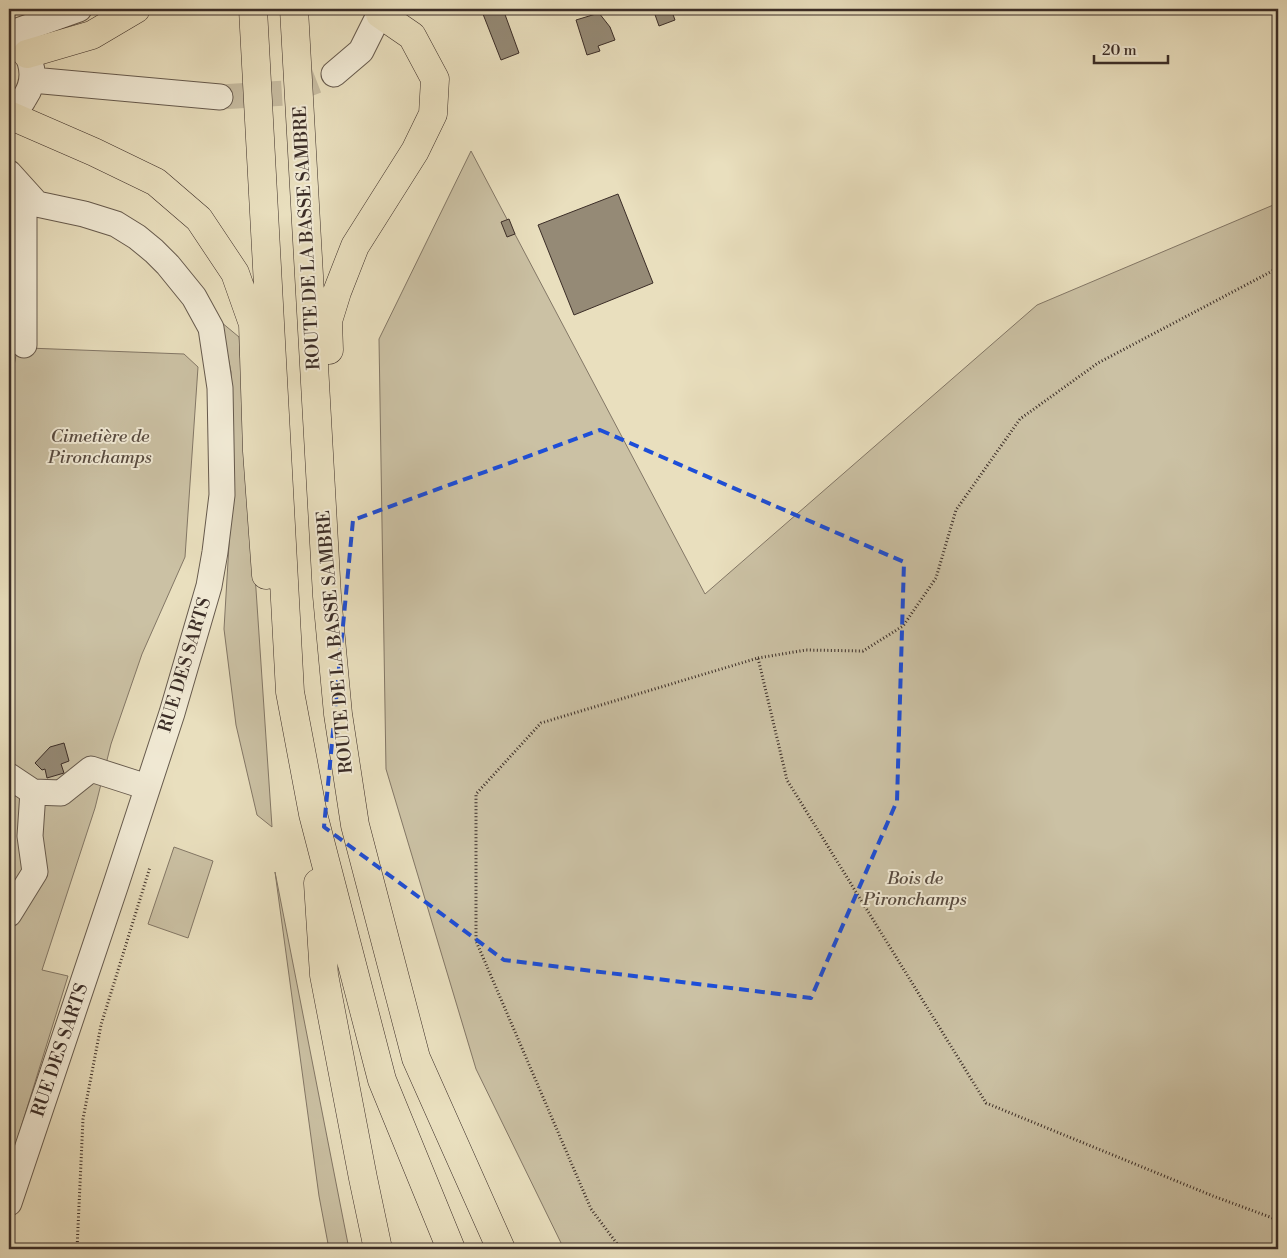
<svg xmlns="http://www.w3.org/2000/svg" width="1287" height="1258" font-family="'Libre Bodoni',serif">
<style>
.green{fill:#cbc1a4;stroke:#837766}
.building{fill:#958a76;stroke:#3b2d27}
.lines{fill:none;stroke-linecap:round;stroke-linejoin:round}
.minor-tunnel{stroke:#c6bba0;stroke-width:25;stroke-dasharray:25 12;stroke-linecap:butt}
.minor-casing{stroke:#665a4d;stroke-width:27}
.highway-casing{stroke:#3b2d27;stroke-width:29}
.path{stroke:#3b2d27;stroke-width:3;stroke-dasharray:1 2.5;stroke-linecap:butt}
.minor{stroke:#f1ead5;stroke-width:25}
.highway{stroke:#e9dfbe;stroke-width:28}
.marked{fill:none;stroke:#1d4ed8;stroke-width:4;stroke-dasharray:10 6;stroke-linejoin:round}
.labels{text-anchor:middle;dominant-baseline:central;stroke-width:4;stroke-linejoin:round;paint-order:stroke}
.street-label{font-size:18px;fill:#3b2d27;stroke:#f1ead5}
.park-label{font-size:18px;font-style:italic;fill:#584b40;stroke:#f1ead5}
</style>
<rect width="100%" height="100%" fill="#e9dfbe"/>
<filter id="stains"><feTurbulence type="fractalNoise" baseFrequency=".004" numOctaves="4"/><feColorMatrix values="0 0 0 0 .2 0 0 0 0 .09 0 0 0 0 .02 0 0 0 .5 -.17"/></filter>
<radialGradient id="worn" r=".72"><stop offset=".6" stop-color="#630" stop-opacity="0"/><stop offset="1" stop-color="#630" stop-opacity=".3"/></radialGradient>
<!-- green -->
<path class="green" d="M 471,151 L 705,594 L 1037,305 L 1278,203 L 1278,1249 L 564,1249 L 476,1069 L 386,769 L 379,339 Z
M 221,322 L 239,337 L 272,827 L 257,815 L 236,725 L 224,629 L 231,511 L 231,372 Z
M 28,348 L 184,354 L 198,367 L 185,557 L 142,654 L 111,744 L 95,808 L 42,970 L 68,976 L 9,1166 L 9,372 L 13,371 L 17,350 Z
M 174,847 L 213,861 L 188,938 L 148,924 Z
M 275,872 L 349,1249 L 329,1249 L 319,1196 Z"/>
<!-- building -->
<path class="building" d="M 481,9 L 503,9 L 519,53 L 501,60 Z
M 653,9 L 671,9 L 675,20 L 659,26 Z
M 599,13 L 610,27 L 615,40 L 598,46 L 600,51 L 587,55 L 576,20 Z
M 618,194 L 653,283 L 574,315 L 538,225 Z
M 509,219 L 515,234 L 507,237 L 501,222 Z
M 9,239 L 19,239 L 18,303 L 9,302 Z
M 64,743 L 69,761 L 61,764 L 64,773 L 47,778 L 45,769 L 42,770 L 35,763 L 50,747 Z"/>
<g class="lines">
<!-- minor-tunnel -->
<path class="minor-tunnel" d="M 220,97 L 285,93 L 334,74"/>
<defs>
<path id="minor" d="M 9,34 C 29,48 40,74 25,97 C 23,100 21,104 19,106 C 16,109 12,111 9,113
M 9,34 L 79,9
M 334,74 L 361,51 L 382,9
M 32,80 L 220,97
M 9,173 L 37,204
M 9,197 L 24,203 L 37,204 L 84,214 L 116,224 L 137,237 L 154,251 L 168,265 L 194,297 L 211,328 L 220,388 L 222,495 L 215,552 L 209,586 L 172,713 L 116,884 L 9,1203
M 24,203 L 24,345
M 9,776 L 33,792 L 61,793 L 91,769 L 147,787
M 9,914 L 35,872 L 30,836 L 33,792"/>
<path id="highway" d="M 253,9 L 290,692 L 313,814 L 382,1080 L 451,1249
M 294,9 L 327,596 L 338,714 L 355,825 L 416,1058 L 501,1249
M 27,54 L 92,35 L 136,9
M 9,115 L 94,152 L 156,182 L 199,219 L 235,273 L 253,324 L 257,451 L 266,575
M 329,350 L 328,321 L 337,292 L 355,246 L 415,151 L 433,114 L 435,79 L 412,36 L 380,14
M 318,883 L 324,975 L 363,1178 L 378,1249"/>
</defs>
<!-- minor casing -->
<use href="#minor" class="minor-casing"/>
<!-- highway casing -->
<use href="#highway" class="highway-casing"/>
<!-- path -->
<path class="path" d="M 758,658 L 806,650 L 863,651 L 903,626 L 936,578 L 956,510 L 1020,419 L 1098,363 L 1278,268
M 77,1249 L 83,1119 L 101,1025 L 150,867
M 621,1249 L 591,1209 L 476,941 L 476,794 L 541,723 L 758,658 L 787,780 L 986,1103 L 1213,1196 L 1278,1220"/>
<!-- minor -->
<use href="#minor" class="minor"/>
<!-- highway -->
<use href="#highway" class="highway"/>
</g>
<!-- marked area -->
<path class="marked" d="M 600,430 L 904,562 L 897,801 L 811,998 L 504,960 L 324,827 L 353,520 Z"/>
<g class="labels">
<!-- street labels -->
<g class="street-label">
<text transform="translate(307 238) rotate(-93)">ROUTE DE LA BASSE SAMBRE</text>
<text transform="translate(335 642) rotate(-95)">ROUTE DE LA BASSE SAMBRE</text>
<text transform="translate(185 665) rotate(-73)">RUE DES SARTS</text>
<text transform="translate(60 1050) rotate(-71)">RUE DES SARTS</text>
</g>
<!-- park labels -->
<g class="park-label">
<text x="100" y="436">Cimetière de<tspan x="100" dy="21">Pironchamps</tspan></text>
<text x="915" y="878">Bois de<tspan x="915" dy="21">Pironchamps</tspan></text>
</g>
</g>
<!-- margin -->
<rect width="1287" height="1258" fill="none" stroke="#e9dfbe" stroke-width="30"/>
<rect x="10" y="10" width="1267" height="1238" fill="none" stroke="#3b2d27" stroke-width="2.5"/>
<rect x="15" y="15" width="1257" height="1228" fill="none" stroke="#3b2d27"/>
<!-- scale -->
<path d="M1094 55v8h74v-8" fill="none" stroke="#3b2d27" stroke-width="2.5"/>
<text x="1102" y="55" font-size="15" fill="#3b2d27" stroke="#f1ead5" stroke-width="4" paint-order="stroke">20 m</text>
<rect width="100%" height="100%" filter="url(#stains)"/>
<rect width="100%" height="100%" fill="url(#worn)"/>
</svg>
